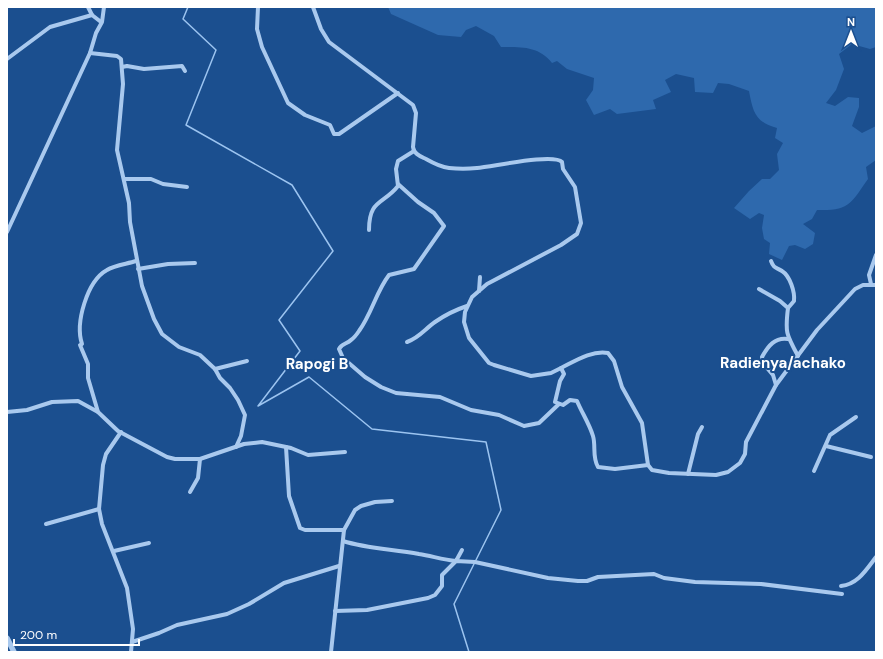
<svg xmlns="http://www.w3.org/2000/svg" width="883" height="659" font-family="'DM Sans',sans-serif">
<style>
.green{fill:#2e69ad}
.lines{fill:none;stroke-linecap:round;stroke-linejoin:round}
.stream{stroke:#9cc4f0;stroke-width:1.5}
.minor{stroke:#a9c9ee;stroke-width:4}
.tertiary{stroke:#a9c9ee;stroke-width:5.5}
.labels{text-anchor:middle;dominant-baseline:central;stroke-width:4;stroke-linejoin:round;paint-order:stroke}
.quarter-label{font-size:15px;font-weight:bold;fill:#fff;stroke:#1b4f8f}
</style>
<rect width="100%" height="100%" fill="#1b4f8f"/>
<!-- green -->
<path class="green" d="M 388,7 L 876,7 L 876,47 L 870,49 L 852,44 L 839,54 L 844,69 L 836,90 L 826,103 L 835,106 L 848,97 L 859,98 L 859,107 L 852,126 L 862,133 L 876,126 L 876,160 L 866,167 L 868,179 C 851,203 850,211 817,210 L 812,219 L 803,224 L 815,233 L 813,244 L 805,249 L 795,245 L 789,246 L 782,260 L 769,254 L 770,243 L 764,239 L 762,228 L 764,215 L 759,213 L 750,219 L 734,208 L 749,191 L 762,179 L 770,179 L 779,170 L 777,154 L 783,143 L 775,138 L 777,128 C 755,122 753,112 749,91 L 729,84 L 718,83 L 713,93 L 695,92 L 694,78 L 676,74 L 665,80 L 671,92 L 653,100 L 656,109 L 617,114 L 610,109 L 594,115 L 586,100 L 593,90 L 594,78 L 567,69 L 557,61 L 552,63 C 539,46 521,47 501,47 L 494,36 L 476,26 L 466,30 L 461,37 L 438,35 L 391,14 Z"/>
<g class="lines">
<!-- stream -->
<g class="stream">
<path d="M 188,7 L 183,19 L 216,50 L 186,125 L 292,185 L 333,251 L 279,320 L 300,351 L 258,406 L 309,377 L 372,429 L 486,442 L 501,510 L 476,560"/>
<path d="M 469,652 L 454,604 L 474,564"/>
</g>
<!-- minor -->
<g class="minor">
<path d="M 88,7 L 92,15 L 101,22"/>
<path d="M 258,7 L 257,29 L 262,47 L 288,103 L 305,115 L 330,125 L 334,134 L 339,134 L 398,93"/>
<path d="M 313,7 L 321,29 L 329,42 L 413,105 L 416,113 L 413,147 C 414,154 420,156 426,159 C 433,163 441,167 449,168 C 458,169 468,169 477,168 C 492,167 553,153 562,162 L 563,169 L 575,187 L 581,223 L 577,234 L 561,245 L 487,284 L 472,297 L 465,312 L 464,322 L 469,338 L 489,363 L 494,365 L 531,376 L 551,373 L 561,368 L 564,374 L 560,381 L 555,402 L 563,405 L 570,400 L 577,401 C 582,413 589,423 593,436 C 596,446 592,457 598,467 L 615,469 L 648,465"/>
<path d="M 90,53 L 117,56 L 121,59 L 123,84 L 117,150 L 129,203 L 130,222 L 142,286 L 154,319 L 162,334 L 179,347 L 200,355 L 215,369 L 220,378 L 230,388 L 238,400 L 245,415 L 241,436 L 236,447"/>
<path d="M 7,59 L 50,27 L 92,15"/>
<path d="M 122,67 L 127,66 L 144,69 L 182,66 L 185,71"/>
<path d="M 124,179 L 151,179 L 163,184 L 187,187"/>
<path d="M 398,184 L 418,202 L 434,213 L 444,226 L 414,269 L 389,275 C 376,292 372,313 359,331 C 357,334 354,338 351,340 C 347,344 341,344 339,349 L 343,358 L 365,377 L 381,387 L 396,393 L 440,397 L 471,410 L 499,415 L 524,426 L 539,423 L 559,404"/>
<path d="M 369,230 C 369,199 383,205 398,186 L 396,169 L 398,161 L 414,151"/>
<path d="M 7,232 L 90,53 L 96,33 L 102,22 L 104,7"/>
<path d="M 771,261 C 774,269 776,267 782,271 C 790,276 795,292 794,301 L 788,308"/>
<path d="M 138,269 L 168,264 L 195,263"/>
<path d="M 871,284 L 869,275 L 876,255"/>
<path d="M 759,289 L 780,301 L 788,308 C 785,332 786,334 798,356"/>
<path d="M 479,291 L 480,277"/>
<path d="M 407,342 C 419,338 425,329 435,322 C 445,315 455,310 467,306"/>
<path d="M 82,344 C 75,323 87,281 107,270 C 115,265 127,264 136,261"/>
<path d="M 80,345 L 88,364 L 88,378 L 98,412"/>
<path d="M 561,368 C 575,361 592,350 608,353 L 614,361 L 622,387 L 642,423 L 648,465 L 652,470 L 669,473 L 716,475 L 728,472 L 740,463 L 745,454 L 746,442 L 776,385 L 817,330 L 855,289 L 863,285 L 876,285"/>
<path d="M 215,369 L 247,361"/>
<path d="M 776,385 L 773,375 L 763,363 L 762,357 C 768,346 775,337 788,339"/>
<path d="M 7,412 L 27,410 L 52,402 L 78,401 L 98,412 L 118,431 L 167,457 L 175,459 L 200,459 L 244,444 L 262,442 L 291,448 L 308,455 L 345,452"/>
<path d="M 121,432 L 106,454 L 103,465 L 99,509 L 102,524 L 127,588 L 133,629 L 131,652"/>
<path d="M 826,446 L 871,457"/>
<path d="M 286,447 L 289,496 L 300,528 L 305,530 L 344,530"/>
<path d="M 814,471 L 830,435 L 856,417"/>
<path d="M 688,474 L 698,434 L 702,427"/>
<path d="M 190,492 L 198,478 L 200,459"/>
<path d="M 46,524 L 99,509"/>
<path d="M 343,541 C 368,549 394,549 419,554 C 432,556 443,560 456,561 L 462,550"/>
<path d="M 114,551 L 149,543"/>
<path d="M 841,586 C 858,584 866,570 876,557"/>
<path d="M 335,611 L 367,610 L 428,598 L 435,595 L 442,586 L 442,575 L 456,561 L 475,562 L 548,578 L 578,581 L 587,581 L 598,577 L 654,574 L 664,578 L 695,582 L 761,584 L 842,594"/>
<path d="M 132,642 L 159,633 L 177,625 L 227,614 L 249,604 L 284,583 L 339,566"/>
<path d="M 331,652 L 344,530 L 355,510 L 361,506 L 375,502 L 392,501"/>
</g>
<!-- tertiary -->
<path class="tertiary" d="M 7,638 L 14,652"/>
</g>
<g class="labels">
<!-- quarter labels -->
<g class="quarter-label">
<text x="783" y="363">Radienya/achako</text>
<text x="317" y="364">Rapogi B</text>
</g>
</g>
<!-- border -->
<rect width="883" height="659" fill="none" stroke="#ffffff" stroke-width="16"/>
<!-- north arrow -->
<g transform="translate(851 32)" stroke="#1b4f8f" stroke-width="3" paint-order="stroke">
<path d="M0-3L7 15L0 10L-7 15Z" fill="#ffffff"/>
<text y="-6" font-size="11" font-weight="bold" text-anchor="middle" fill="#ffffff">N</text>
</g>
<!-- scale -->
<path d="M14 639v6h125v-6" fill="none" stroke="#ffffff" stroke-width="2"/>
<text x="20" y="639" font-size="12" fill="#ffffff" stroke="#1b4f8f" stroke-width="3" paint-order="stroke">200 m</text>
</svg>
